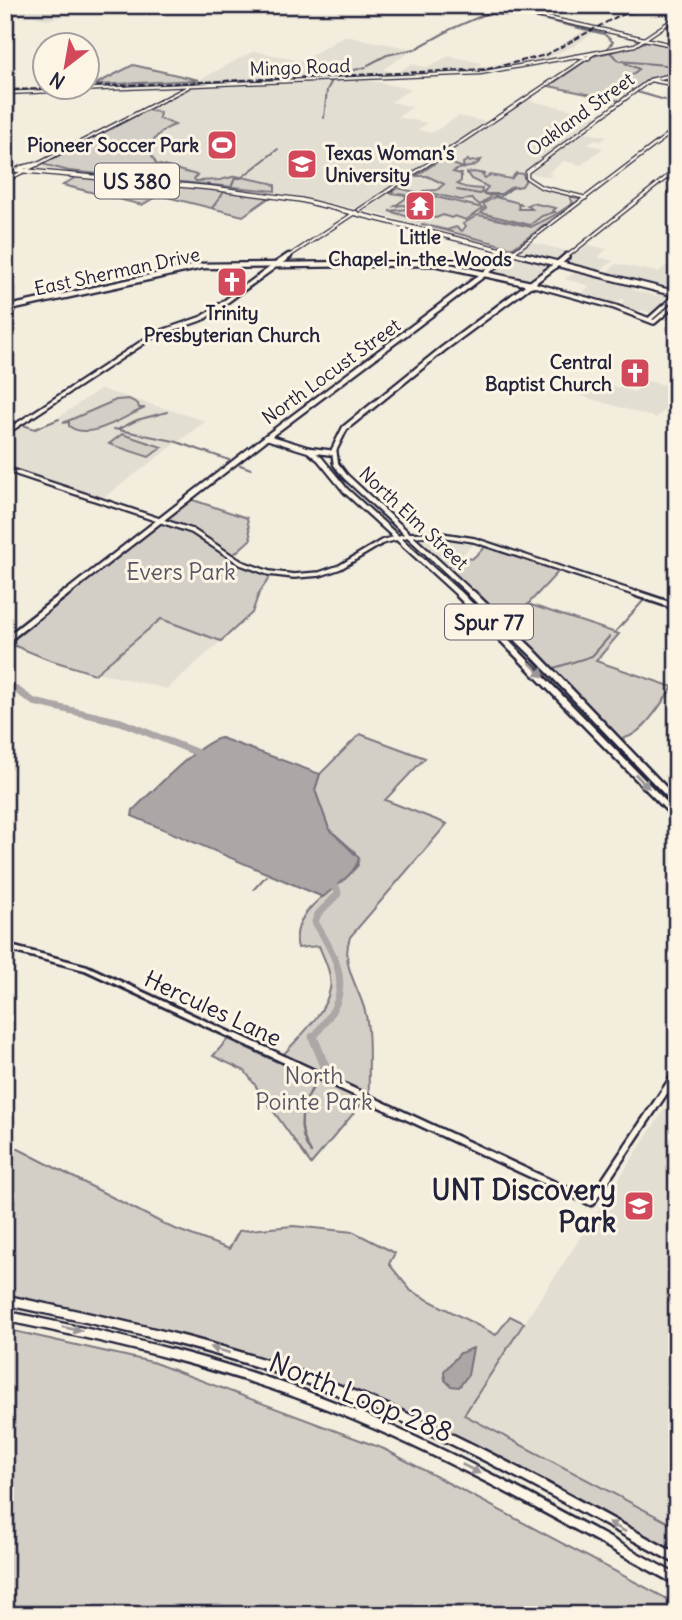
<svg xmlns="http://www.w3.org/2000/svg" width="682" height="1620" font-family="Delius,sans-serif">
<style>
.built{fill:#e3ded2}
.green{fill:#d4cfc6;stroke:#7b7880;stroke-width:2}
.water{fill:#aca7a6;stroke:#75727b;stroke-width:2}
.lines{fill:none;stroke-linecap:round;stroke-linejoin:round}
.stream-far1{stroke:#75727b;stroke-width:2}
.stream{stroke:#75727b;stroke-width:2.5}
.river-far1{stroke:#aca7a6;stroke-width:7}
.river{stroke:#aca7a6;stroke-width:9}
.tertiary-far3-casing{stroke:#22223b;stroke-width:5}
.tertiary-far2-casing{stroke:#22223b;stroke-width:8}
.tertiary-far1-casing{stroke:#22223b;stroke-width:10}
.tertiary-casing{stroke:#22223b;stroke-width:11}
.secondary-far2-casing{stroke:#22223b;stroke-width:5}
.secondary-far1-casing{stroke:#22223b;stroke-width:9}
.secondary-casing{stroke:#22223b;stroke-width:10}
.primary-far2-casing{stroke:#22223b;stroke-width:6}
.primary-far1-casing{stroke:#22223b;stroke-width:9}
.primary-casing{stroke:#22223b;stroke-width:11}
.motorway-casing{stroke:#22223b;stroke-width:14}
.tertiary-far3{stroke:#fcf5e5;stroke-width:2.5}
.tertiary-far2{stroke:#fcf5e5;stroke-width:3.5}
.tertiary-far1{stroke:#fcf5e5;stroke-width:4.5}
.tertiary{stroke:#fcf5e5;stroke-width:6}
.secondary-far2{stroke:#fcf5e5;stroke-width:2.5}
.secondary-far1{stroke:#fcf5e5;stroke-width:4.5}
.secondary{stroke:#fcf5e5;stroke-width:5}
.primary-far2{stroke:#fcf5e5;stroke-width:3.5}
.primary-far1{stroke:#fcf5e5;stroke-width:4.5}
.primary{stroke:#fcf5e5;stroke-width:6}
.motorway{stroke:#fcf5e5;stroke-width:9}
.rail{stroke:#22223b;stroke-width:2;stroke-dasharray:6 2.5;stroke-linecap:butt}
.oneway{fill:#9a9698}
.labels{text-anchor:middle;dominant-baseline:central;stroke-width:6;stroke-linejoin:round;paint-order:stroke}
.far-street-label{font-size:19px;fill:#22223b;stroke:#fcf5e5}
.far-poi-label{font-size:19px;font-weight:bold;fill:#22223b;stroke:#fcf5e5;text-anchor:end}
.shield{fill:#fcf5e5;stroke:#63616e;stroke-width:2}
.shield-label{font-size:21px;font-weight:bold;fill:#22223b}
.park-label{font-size:23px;fill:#575665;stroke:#fcf5e5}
.street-label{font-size:23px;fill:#22223b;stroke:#fcf5e5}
.near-poi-label{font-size:28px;font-weight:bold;fill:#22223b;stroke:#fcf5e5;text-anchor:end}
.near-street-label{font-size:28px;fill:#22223b;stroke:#fcf5e5}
</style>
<rect width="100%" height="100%" fill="#f3edde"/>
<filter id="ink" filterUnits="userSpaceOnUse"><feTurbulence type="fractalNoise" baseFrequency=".0143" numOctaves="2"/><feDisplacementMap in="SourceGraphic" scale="14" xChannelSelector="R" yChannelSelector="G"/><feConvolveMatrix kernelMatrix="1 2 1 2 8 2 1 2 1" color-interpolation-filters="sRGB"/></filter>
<g filter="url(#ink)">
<!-- built -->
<g class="built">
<path d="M 5,5 L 99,5 L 48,20 L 5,8 Z"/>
<path d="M 585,30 L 594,32 L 574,46 L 546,58 L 474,72 L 478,68 L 534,57 L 557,48 Z"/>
<path d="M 344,36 L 415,49 L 383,69 L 392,72 L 399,71 L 411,64 L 427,67 L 449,56 L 482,63 L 468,73 L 93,86 L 197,81 L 254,51 L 302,61 Z"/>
<path d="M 362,79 L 411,89 L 391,102 L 413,107 L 398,117 L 427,123 L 418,130 L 432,133 L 458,116 L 493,123 L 527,100 L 601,116 L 580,131 L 607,137 L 601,141 L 593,140 L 587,144 L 603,148 L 581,165 L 564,161 L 548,173 L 552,175 L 549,177 L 525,172 L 526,179 L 536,186 L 583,198 L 514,250 L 363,210 L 286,194 L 35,168 L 192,86 Z"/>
<path d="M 530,242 L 576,253 L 588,245 L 607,249 L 598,257 L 613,261 L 601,271 L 520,250 Z"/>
<path d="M 516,256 L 551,265 L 531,281 L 492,272 Z"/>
<path d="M 616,264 L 658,272 L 667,265 L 677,267 L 677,289 L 608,272 Z"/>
<path d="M 576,271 L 635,286 L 633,290 L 656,296 L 661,292 L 672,295 L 652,313 L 641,310 L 637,313 L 619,306 L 625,300 L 621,299 L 614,304 L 580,294 L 590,286 L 565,279 Z"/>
<path d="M 591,380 L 634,392 L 648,381 L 677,388 L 677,398 L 656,418 L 575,394 Z"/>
<path d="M 100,389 L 206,421 L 102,499 L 5,466 L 5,436 L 21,426 L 34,430 L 43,428 Z"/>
<path d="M 434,535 L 463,539 L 475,543 L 448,567 L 418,539 Z"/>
<path d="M 161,619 L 221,641 L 167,689 L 96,672 Z"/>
<path d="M 677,1090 L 677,1527 L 464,1415 Z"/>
</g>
<!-- green -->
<g class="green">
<path d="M 647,41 L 677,47 L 677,74 L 649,79 L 620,101 L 549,86 L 593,56 L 629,48 Z"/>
<path d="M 133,65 L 199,80 L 94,85 Z"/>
<path d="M 147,110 L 160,112 L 159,118 L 175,125 C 159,130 149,143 151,153 C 151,156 155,160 156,164 L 197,175 L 194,179 L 196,181 L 220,180 L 236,176 L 271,183 L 275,185 L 275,191 L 69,171 L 42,164 Z"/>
<path d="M 440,160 L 464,168 L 463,163 L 468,160 L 469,162 L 481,160 C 472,171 463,165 453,172 L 461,174 L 461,181 L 457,184 C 466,189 472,188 482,189 L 481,193 L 491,196 L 480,205 L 472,199 L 461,200 L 422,191 L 437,190 L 444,184 L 427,176 L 416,176 Z"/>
<path d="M 473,172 L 485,174 L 482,175 L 485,178 L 490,175 L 511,179 L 516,173 L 523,174 L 525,181 L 522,186 L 512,188 L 500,197 L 483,193 L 488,187 L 471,179 L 467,173 Z"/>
<path d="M 76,177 L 244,192 L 270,197 L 243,216 L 159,195 L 142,205 L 63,185 Z"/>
<path d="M 398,188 L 483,208 L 466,220 L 455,216 L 451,218 L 443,215 L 436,218 L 426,216 L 419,220 L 389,211 L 408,209 L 404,205 L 395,206 L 406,198 L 405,195 L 390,193 Z"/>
<path d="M 572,196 L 581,199 L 513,248 L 421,224 L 447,230 L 456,227 L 462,231 L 466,226 L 463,224 L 478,215 L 531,227 L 555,215 L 573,203 L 570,198 Z"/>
<path d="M 495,197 C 502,199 518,202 523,205 L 518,204 L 519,209 L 532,209 L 527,205 L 532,203 L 556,208 L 553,211 L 555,212 L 542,216 L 530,225 L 481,213 L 486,208 L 483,204 Z"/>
<path d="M 116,400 L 129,399 L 138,404 L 139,408 L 145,408 C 125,416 89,442 69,426 L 69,422 L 63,423 Z"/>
<path d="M 122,434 L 162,447 L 149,457 L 109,444 Z"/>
<path d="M 190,499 L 247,518 L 251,539 L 232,556 L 240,562 L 274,571 L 259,593 L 252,613 L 221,641 L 161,619 L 95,674 L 47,659 L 8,643 Z"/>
<path d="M 485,547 L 559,571 L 528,604 L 619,634 L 596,661 L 673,687 C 660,704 642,739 618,739 L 448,567 L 461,556 L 472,559 Z"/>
<path d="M 360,734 L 425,758 L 385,800 L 447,824 L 350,937 C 340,965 358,985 365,1011 C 371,1034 368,1070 369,1095 L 311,1164 L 245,1071 L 213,1056 L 228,1039 L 277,1062 C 294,1041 325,1016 330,989 C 333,976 324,958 319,946 L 298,948 C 288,910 337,890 358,865 L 355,852 L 329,829 L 315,790 L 320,774 Z"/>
<path d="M 5,1142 L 170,1227 L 229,1249 L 239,1231 L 293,1226 L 354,1232 L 395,1253 L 389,1264 L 411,1291 L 496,1335 L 510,1316 L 524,1323 L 464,1415 L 677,1527 L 677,1553 C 596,1509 516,1462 432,1424 C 295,1362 153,1324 5,1296 Z"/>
<path d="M 5,1329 L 152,1362 L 384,1449 L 677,1604 L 677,1615 L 5,1615 Z"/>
</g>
<!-- water -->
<g class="water">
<path d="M 221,738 L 320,774 L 315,790 L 329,829 L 359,858 C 356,874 335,886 323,897 L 132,816 L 133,810 C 152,792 199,742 221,738 Z"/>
<path d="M 473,1348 L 468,1375 L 459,1387 L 451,1386 L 445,1380 L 444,1371 L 460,1353 Z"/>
</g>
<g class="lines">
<!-- stream-far1 -->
<g class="stream-far1">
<path d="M 491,7 L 488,12 L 493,14 L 533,17 L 604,34 L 613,42 L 606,49 L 620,61 L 677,66"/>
<path d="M 449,30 L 488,13"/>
<path d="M 417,48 L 448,31"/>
<path d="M 625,63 L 639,69 L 626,80 L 632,90"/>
<path d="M 368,65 L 387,55 L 415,49"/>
<path d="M 637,92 L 665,100"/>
<path d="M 668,101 L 677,103"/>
<path d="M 324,118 L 327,90 L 335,75 L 366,67"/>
<path d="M 232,185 L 235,178 L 241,178 L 278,149"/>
<path d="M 457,190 L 480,194"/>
<path d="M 489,194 L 501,194 L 513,186"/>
<path d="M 212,208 L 224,192"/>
<path d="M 5,419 L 35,429 L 59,419"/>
<path d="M 114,429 L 174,441 L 229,460"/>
<path d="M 119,429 L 137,420 L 167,412"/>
<path d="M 240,465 L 251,469"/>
<path d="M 616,631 L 644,600"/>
<path d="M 554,668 L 592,656 L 609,637"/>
<path d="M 254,889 L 266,876"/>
</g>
<!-- stream -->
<path class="stream" d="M 311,1153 C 295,1128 301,1106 316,1082"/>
<!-- river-far1 -->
<g class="river-far1">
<path d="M 5,682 L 34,702 L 121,722 L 203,755"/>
<path d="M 313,1039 C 319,1028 330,1018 335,1006 C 349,976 330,947 315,922 L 318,914 L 338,894 L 337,889 L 327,883"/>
</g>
<!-- river -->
<path class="river" d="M 313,1037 L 325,1066 L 323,1073"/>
<!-- tertiary-far3 casing -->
<g class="tertiary-far3-casing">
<g id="tertiary-far3">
<path d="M 650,80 L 677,85"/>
<path d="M 5,93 L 480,73 L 594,53"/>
<path d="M 5,181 L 188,87"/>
<path d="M 586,198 L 541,187 L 527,178 L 527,172 L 650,80 L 677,74"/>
</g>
</g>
<!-- tertiary-far2 casing -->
<g class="tertiary-far2-casing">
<g id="tertiary-far2">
<path d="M 535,285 L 615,307 L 654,322 L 677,302"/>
<path d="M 650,319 L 677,295"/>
<path d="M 5,433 L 154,335 L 203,318 L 276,265"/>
<path d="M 5,469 L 192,531 L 241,563 L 269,573 L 294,576 L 320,574 L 340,567 L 382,542 L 408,535 L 435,534 L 474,540 L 643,596"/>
</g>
</g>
<!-- tertiary-far1 casing -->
<g class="tertiary-far1-casing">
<g id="tertiary-far1">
<path d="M 638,594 L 677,607"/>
<path d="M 5,947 L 86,968 L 239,1039"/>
</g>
</g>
<!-- tertiary casing -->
<g class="tertiary-casing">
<path id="tertiary" d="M 236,1037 L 591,1202 L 677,1073"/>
</g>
<!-- secondary-far2 casing -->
<g class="secondary-far2-casing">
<g id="secondary-far2">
<path d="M 488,5 L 677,46"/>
<path d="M 575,56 L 589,58"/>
<path d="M 359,210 L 594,53 L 635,45 L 677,17"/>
<path d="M 515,251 L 677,128"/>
<path d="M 286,258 L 356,212"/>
<path d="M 565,258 L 677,169"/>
</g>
</g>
<!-- secondary-far1 casing -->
<g class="secondary-far1-casing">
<g id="secondary-far1">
<path d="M 560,262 L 567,256"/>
<path d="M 277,264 L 289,256"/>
<path d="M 5,309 L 202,266 L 434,263 L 535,285"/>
<path d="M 63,596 L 267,437"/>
</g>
</g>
<!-- secondary casing -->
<g class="secondary-casing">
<path id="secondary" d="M 5,641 L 65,594"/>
</g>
<!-- primary-far2 casing -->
<g class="primary-far2-casing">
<g id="primary-far2">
<path d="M 20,168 L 38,164"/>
<path d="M 5,169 L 212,188 L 301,200 L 534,258"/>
<path d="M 505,258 L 515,251"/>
</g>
</g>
<!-- primary-far1 casing -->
<g class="primary-far1-casing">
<g id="primary-far1">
<path d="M 527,256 L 677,294"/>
<path d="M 267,437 L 508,256"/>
<path d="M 267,437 L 309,450 L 334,453"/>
<path d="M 309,450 L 320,459 L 346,491 L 461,596"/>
<path d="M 474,596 L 345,476 L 336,464 L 334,450 L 345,428 L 443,349 L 560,262"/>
</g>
</g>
<!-- primary casing -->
<g class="primary-casing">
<g id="primary">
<path d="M 459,594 L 677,817"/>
<path d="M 472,594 L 533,653 L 677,803"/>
</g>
</g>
<!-- motorway casing -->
<g class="motorway-casing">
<g id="motorway">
<path d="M 5,1300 C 125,1325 245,1352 359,1398 C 469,1442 573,1503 677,1559"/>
<path d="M 5,1316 C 119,1339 233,1366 342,1410 C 458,1457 567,1520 677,1580"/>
</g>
</g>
<!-- tertiary-far3 -->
<use href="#tertiary-far3" class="tertiary-far3"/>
<!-- tertiary-far2 -->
<use href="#tertiary-far2" class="tertiary-far2"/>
<!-- tertiary-far1 -->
<use href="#tertiary-far1" class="tertiary-far1"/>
<!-- tertiary -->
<use href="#tertiary" class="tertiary"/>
<!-- secondary-far2 -->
<use href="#secondary-far2" class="secondary-far2"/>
<!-- secondary-far1 -->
<use href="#secondary-far1" class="secondary-far1"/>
<!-- secondary -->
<use href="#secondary" class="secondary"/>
<!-- primary-far2 -->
<use href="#primary-far2" class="primary-far2"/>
<!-- primary-far1 -->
<use href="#primary-far1" class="primary-far1"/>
<!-- primary -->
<use href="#primary" class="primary"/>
<!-- motorway -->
<use href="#motorway" class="motorway"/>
<!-- rail -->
<g class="rail">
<path d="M 88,87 L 488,69 L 546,55 L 616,17 L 657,5"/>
<path d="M 5,90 L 82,88"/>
</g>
</g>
<!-- one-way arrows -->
<defs><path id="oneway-solid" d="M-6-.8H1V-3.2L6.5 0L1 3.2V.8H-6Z" transform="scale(1.75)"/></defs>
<g class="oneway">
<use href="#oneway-solid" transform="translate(537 670) rotate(45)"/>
<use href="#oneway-solid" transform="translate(642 781) rotate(46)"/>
<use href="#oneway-solid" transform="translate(72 1329) rotate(11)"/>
<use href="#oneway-solid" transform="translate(220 1350) rotate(-163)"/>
<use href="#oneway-solid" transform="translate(471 1469) rotate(27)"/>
<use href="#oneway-solid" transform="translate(617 1527) rotate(-151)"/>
</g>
</g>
<!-- icons -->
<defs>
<g id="stadium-square" transform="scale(1.575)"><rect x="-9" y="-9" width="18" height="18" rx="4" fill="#d1495b" stroke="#fcf5e5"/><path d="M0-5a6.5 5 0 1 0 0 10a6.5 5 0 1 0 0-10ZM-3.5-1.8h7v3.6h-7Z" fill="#fff"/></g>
<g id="university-square" transform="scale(1.575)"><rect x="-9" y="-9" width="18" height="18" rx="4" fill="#d1495b" stroke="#fcf5e5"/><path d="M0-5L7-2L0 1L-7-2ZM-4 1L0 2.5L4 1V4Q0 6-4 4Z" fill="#fff"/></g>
<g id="temple-square" transform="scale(1.575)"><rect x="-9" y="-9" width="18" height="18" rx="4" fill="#d1495b" stroke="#fcf5e5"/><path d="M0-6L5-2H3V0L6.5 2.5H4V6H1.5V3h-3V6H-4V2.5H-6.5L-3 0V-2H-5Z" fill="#fff"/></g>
<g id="church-square" transform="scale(1.575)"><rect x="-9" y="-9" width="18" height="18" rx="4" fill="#d1495b" stroke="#fcf5e5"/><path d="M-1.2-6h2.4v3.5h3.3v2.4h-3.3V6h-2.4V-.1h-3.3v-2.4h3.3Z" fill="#fff"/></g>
</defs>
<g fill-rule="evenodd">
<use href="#stadium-square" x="222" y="145"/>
<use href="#university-square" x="302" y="164"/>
<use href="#temple-square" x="420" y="206"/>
<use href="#church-square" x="232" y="282"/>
<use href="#church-square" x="635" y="373"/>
<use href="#university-square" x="639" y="1206"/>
</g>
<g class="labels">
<!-- far-street labels -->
<g class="far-street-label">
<text transform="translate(300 67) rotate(-2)">Mingo Road</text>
<text transform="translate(580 114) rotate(-36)">Oakland Street</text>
<text transform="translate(117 271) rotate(-12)">East Sherman Drive</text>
<text transform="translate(331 371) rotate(-36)">North Locust Street</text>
<text transform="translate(414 518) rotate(43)">North Elm Street</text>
</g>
<!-- far-poi labels -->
<g class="far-poi-label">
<text x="199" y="145">Pioneer Soccer Park</text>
<text x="325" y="153" text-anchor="start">Texas Woman's<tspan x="325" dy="22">University</tspan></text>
<text x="420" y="237" text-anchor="middle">Little<tspan x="420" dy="22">Chapel-in-the-Woods</tspan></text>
<text x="232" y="313" text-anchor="middle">Trinity<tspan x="232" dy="22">Presbyterian Church</tspan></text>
<text x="612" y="362">Central<tspan x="612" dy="22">Baptist Church</tspan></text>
</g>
<!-- shield labels -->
<g class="shield">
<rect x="95" y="163.5" width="84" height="35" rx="5"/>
<rect x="445" y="604.5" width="88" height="35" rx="5"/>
</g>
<g class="shield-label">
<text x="137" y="181">US 380</text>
<text x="489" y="622">Spur 77</text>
</g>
<!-- park labels -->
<g class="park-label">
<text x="181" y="571">Evers Park</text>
<text x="314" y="1075">North<tspan x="314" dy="26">Pointe Park</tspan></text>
</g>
<!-- street labels -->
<g class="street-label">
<text transform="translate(213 1008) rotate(25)">Hercules Lane</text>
</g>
<!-- near-poi labels -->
<g class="near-poi-label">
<text x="616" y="1190">UNT Discovery<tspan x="616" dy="32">Park</tspan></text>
</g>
<!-- near-street labels -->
<g class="near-street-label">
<text transform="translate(361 1397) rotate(22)">North Loop 288</text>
</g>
</g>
<!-- margin -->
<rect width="682" height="1620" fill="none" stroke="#fcf5e5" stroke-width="28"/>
<rect x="14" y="14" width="654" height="1592" fill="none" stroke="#22223b" stroke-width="2.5" filter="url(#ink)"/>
<!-- north arrow -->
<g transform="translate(66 66) rotate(211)"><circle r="33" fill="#fcf5e5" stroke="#a5a1a1" stroke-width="2"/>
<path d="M0-5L12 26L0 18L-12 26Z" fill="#d1495b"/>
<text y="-10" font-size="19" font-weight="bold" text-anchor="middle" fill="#22223b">N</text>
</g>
</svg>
